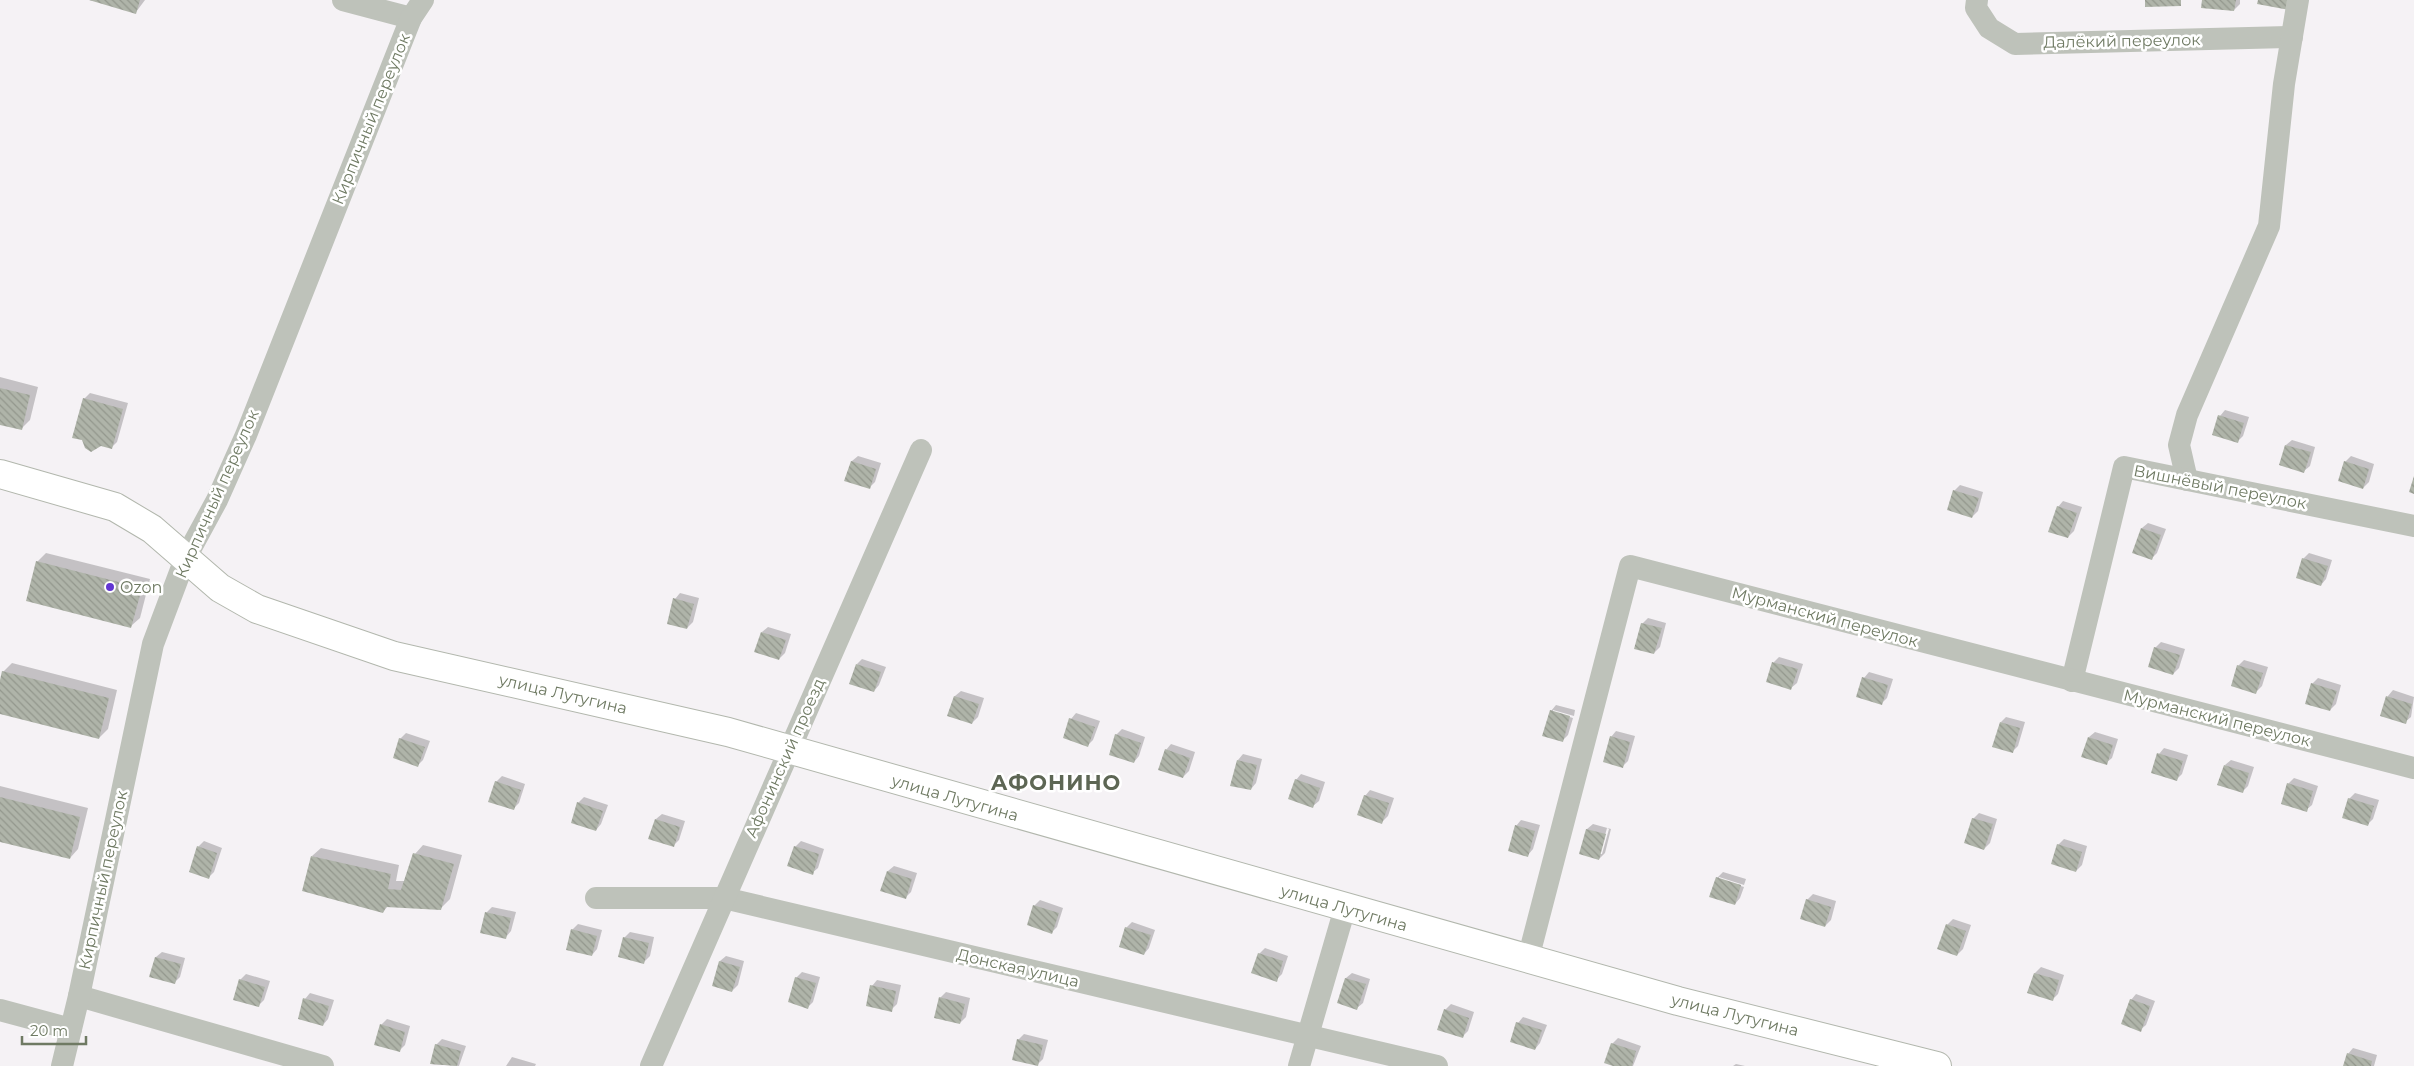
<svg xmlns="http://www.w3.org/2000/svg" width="2414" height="1066" font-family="Montserrat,sans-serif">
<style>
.shadow{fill:#0003;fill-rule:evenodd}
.building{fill:url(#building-back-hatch)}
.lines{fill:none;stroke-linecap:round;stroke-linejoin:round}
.secondary-casing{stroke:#b2b7ad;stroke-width:30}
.minor{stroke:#bec2ba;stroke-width:22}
.secondary{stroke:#fff;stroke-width:28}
.poi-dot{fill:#6236d2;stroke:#fff;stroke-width:2}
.labels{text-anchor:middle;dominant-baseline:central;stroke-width:5;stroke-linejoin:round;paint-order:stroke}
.street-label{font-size:16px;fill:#6f7a63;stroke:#fff}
.poi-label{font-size:16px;fill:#6f7a63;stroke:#fff;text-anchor:start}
.district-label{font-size:21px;font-weight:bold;letter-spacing:1px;fill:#5d6654;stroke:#fff}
</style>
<defs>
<pattern id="building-back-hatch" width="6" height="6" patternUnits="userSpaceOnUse" patternTransform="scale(1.25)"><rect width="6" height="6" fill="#afb4a9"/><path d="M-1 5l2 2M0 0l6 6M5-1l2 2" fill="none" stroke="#93978d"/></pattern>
</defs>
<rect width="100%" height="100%" fill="#f5f2f5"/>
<!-- shadow -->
<g class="shadow">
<path d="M 91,0 L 145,0 L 136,12 Z"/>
<path d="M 2204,0 L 2240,0 L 2240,4 L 2234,10 Z"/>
<path d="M 0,377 L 38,387 L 30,420 L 21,429 L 0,423 Z"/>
<path d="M 90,393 L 128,403 L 117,442 L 112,447 L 84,399 Z"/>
<path d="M 2225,410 L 2249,417 L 2243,436 L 2237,442 L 2220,416 Z"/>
<path d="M 2292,440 L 2315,447 L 2310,466 L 2304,471 L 2286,445 Z"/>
<path d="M 858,456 L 881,463 L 875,482 L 869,488 L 846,480 L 852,461 Z"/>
<path d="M 2351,456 L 2374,464 L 2369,482 L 2363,488 L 2345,462 Z"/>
<path d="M 1960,485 L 1983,492 L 1978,511 L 1972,517 L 1954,491 Z"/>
<path d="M 2063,501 L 2082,507 L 2074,531 L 2068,537 L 2058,507 Z"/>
<path d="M 2148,523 L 2166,529 L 2157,553 L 2152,558 L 2142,528 Z"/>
<path d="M 46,553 L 150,579 L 140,618 L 131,626 L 37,562 Z"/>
<path d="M 2309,553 L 2332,560 L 2326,579 L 2321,585 L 2303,559 Z"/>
<path d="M 680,593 L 699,598 L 693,622 L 687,628 L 675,599 Z"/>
<path d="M 1648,618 L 1666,623 L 1660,647 L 1654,653 L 1642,624 Z"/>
<path d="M 768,627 L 791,634 L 785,653 L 779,659 L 762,632 Z"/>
<path d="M 2161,642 L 2185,649 L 2179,668 L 2173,674 L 2155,648 Z"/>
<path d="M 1779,657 L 1803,664 L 1797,683 L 1791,688 L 1767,681 L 1774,662 Z"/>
<path d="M 862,659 L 886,667 L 879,685 L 874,691 L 857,664 Z"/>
<path d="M 2244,660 L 2268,667 L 2262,686 L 2256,692 L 2238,666 Z"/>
<path d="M 12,663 L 117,690 L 108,729 L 99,738 L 0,712 L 0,685 L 3,672 Z"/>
<path d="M 1869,672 L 1893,679 L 1887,698 L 1881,704 L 1864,678 Z"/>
<path d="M 2318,678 L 2341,685 L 2336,704 L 2330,710 L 2312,684 Z"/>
<path d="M 2393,690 L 2414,697 L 2411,717 L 2405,722 L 2382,715 L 2388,696 Z"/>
<path d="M 961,691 L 984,698 L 978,717 L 972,723 L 949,715 L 955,696 Z"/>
<path d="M 1556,705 L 1575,710 L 1574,716 L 1553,710 L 1553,712 L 1573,718 L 1568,735 L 1563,740 L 1551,711 Z"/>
<path d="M 1076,713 L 1100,721 L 1093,740 L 1088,745 L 1071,719 Z"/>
<path d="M 2006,717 L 2025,722 L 2018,746 L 2012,752 L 2001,722 Z"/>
<path d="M 1122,729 L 1145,737 L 1139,756 L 1134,762 L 1116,735 Z"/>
<path d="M 1616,731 L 1635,736 L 1628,761 L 1623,766 L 1611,737 Z"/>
<path d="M 2095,732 L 2118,739 L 2112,758 L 2106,763 L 2089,737 Z"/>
<path d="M 406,733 L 430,741 L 423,760 L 418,765 L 400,739 Z"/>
<path d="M 1171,744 L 1195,752 L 1189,771 L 1183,777 L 1166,750 Z"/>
<path d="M 2164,748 L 2188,755 L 2182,774 L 2176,780 L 2159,754 Z"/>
<path d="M 1243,754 L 1262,759 L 1256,783 L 1251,789 L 1238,760 Z"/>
<path d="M 2231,760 L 2254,767 L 2248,786 L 2243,791 L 2225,765 Z"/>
<path d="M 1301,774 L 1325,782 L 1319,801 L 1313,806 L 1296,780 Z"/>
<path d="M 502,776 L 525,784 L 519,803 L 513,809 L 496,782 Z"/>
<path d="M 2294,778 L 2318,786 L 2312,805 L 2306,810 L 2288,784 Z"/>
<path d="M 0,786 L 88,808 L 78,849 L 70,858 L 0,840 Z"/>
<path d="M 1370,790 L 1394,798 L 1388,816 L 1382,822 L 1365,796 Z"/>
<path d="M 2355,793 L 2379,800 L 2373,819 L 2367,825 L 2349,799 Z"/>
<path d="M 584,797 L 608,805 L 601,824 L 596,830 L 578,803 Z"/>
<path d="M 1979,813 L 1997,819 L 1990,843 L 1984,849 L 1973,819 Z"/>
<path d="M 662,814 L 685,821 L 679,840 L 673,846 L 656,819 Z"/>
<path d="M 1521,820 L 1540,825 L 1533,849 L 1528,855 L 1516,826 Z"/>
<path d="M 1593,824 L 1611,829 L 1605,853 L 1599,859 L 1587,829 ZM 1607,828 L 1609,829 L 1602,854 L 1600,854 Z"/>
<path d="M 2064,839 L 2087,846 L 2082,865 L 2076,871 L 2058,845 Z"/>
<path d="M 204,841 L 222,848 L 214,872 L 209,877 L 198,847 Z"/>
<path d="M 801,841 L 824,849 L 818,868 L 812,873 L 795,847 Z"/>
<path d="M 423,845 L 462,855 L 450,899 L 441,908 L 388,906 L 383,912 L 312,856 L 321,848 L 399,865 L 396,881 L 405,881 L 415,854 Z"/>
<path d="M 894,866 L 917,873 L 911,892 L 905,898 L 882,890 L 888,871 Z"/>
<path d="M 1723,872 L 1746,879 L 1744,885 L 1719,877 L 1719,879 L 1744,887 L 1740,898 L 1735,904 L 1717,878 Z"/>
<path d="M 1813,894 L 1836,901 L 1831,920 L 1825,926 L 1807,900 Z"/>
<path d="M 1040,900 L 1063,908 L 1057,927 L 1052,932 L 1034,906 Z"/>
<path d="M 492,907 L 516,912 L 511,931 L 506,937 L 486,913 Z"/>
<path d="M 1953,919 L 1971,925 L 1963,949 L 1957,955 L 1947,925 Z"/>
<path d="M 1132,922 L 1155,930 L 1149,948 L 1144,954 L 1126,928 Z"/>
<path d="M 578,924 L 602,930 L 597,949 L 592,955 L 572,930 Z"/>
<path d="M 630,932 L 654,937 L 650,956 L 644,962 L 624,938 Z"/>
<path d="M 1265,948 L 1288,956 L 1282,974 L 1276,980 L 1259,954 Z"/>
<path d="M 162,952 L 185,958 L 180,977 L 174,983 L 151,976 L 156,957 Z"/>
<path d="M 726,956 L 744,961 L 738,985 L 732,991 L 720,961 Z"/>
<path d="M 2041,967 L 2064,975 L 2058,994 L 2053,999 L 2029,992 L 2035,973 Z"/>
<path d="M 802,972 L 820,977 L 813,1002 L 808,1007 L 796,978 Z"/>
<path d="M 1352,973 L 1370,979 L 1363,1003 L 1357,1008 L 1346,978 Z"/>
<path d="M 246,974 L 270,981 L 264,1000 L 258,1006 L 240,980 Z"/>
<path d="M 877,980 L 901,985 L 897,1004 L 891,1010 L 872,986 Z"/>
<path d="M 946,992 L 970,998 L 966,1017 L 960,1023 L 940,998 Z"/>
<path d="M 310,993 L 334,1000 L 328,1019 L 323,1025 L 305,999 Z"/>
<path d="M 2136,994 L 2155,1001 L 2146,1025 L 2140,1030 L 2131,1000 Z"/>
<path d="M 1451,1004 L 1474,1012 L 1468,1031 L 1462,1037 L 1445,1010 Z"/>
<path d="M 1523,1017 L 1547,1025 L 1540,1043 L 1535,1049 L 1518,1023 Z"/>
<path d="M 387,1019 L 410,1026 L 405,1045 L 399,1051 L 381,1025 Z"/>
<path d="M 1024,1034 L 1048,1040 L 1043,1059 L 1037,1065 L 1018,1040 Z"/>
<path d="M 1618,1038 L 1641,1046 L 1633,1066 L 1617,1066 L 1612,1044 Z"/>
<path d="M 442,1039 L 466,1046 L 459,1066 L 431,1064 L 436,1045 Z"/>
<path d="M 2353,1048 L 2377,1055 L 2374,1066 L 2344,1066 L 2348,1054 Z"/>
<path d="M 512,1057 L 536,1064 L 535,1066 L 506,1066 Z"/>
<path d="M 1736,1064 L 1745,1066 L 1733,1066 Z"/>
</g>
<!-- building -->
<g class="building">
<path d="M 89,0 L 140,0 L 136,14 Z"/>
<path d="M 2145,0 L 2181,0 L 2181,6 L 2145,7 Z"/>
<path d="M 2202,0 L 2236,0 L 2234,11 L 2201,8 Z"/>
<path d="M 2258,0 L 2291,0 L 2289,10 L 2257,4 Z"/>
<path d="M 0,388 L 30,395 L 22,430 L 0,425 Z"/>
<path d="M 83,398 L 123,409 L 112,449 L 101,446 L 91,452 L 85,448 L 82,440 L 72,438 Z"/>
<path d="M 2218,415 L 2244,423 L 2238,443 L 2212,435 Z"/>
<path d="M 2285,445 L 2311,452 L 2304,473 L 2279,465 Z"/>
<path d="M 851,461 L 876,469 L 870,489 L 844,481 Z"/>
<path d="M 2344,461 L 2369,469 L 2363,489 L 2338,481 Z"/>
<path d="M 2414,476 L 2414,494 L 2409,492 Z"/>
<path d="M 1953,490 L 1979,498 L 1972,518 L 1947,510 Z"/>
<path d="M 2057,506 L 2077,513 L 2068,538 L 2048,532 Z"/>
<path d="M 2141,528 L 2161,535 L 2152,560 L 2132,553 Z"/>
<path d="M 2302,558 L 2328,566 L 2321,586 L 2296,578 Z"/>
<path d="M 36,561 L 142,588 L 131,628 L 26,601 Z"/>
<path d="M 673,598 L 694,604 L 687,629 L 667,624 Z"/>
<path d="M 1641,623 L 1662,628 L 1654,654 L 1634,649 Z"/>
<path d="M 761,632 L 786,640 L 779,660 L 754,652 Z"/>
<path d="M 2154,647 L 2180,655 L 2173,675 L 2148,667 Z"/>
<path d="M 1772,662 L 1798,669 L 1791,690 L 1766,682 Z"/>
<path d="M 856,664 L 881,672 L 874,692 L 849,684 Z"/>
<path d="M 2237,665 L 2263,673 L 2256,694 L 2231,686 Z"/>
<path d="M 2,671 L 109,698 L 99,739 L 0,714 L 0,680 Z"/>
<path d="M 1862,677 L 1888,685 L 1882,705 L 1856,697 Z"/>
<path d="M 2311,683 L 2337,691 L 2330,711 L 2305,704 Z"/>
<path d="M 954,696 L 979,704 L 972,724 L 947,716 Z"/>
<path d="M 2386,696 L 2412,704 L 2406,724 L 2380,716 Z"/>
<path d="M 1550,710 L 1570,716 L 1563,742 L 1542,736 Z"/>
<path d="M 1069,718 L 1095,727 L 1088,747 L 1063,738 Z"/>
<path d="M 2000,722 L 2020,728 L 2013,753 L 1992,747 Z"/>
<path d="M 1115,734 L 1141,743 L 1134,763 L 1109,755 Z"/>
<path d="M 1610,736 L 1630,742 L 1623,768 L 1603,762 Z"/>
<path d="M 2088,737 L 2113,745 L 2107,765 L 2081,757 Z"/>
<path d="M 399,738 L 425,747 L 418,767 L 393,758 Z"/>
<path d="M 1165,749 L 1190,758 L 1183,778 L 1158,770 Z"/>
<path d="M 2157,753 L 2183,761 L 2177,781 L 2151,773 Z"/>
<path d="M 1237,760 L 1257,765 L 1251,790 L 1230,786 Z"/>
<path d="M 2224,765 L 2249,773 L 2243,793 L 2217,785 Z"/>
<path d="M 1295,779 L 1320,788 L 1313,808 L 1288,799 Z"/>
<path d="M 495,781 L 521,790 L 514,810 L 488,802 Z"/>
<path d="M 2287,783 L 2313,791 L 2307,812 L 2281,804 Z"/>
<path d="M 1364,795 L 1389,803 L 1382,824 L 1357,815 Z"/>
<path d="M 0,797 L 80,817 L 70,859 L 0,842 Z"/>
<path d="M 2348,798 L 2374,806 L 2368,826 L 2342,818 Z"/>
<path d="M 577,802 L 603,811 L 596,831 L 571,823 Z"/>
<path d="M 1972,818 L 1993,824 L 1984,850 L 1964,843 Z"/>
<path d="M 655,819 L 680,827 L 674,847 L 648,839 Z"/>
<path d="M 1515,825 L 1535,831 L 1528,857 L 1508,851 Z"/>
<path d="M 1586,829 L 1606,834 L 1599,860 L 1579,854 Z"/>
<path d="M 2057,844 L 2082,852 L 2076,872 L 2051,864 Z"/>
<path d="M 197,846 L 217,853 L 209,879 L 189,872 Z"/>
<path d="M 794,846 L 819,854 L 813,875 L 787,866 Z"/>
<path d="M 413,853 L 454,864 L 441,910 L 386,907 L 383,913 L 302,891 L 311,856 L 391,874 L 388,889 L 401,890 Z"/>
<path d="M 887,871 L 912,879 L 906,899 L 880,891 Z"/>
<path d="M 1716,877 L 1741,885 L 1735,905 L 1709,897 Z"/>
<path d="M 1806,899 L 1831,907 L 1825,927 L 1800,919 Z"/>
<path d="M 1033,905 L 1059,913 L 1052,934 L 1027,925 Z"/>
<path d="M 485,912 L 511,918 L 506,939 L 480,933 Z"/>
<path d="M 1946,924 L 1966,931 L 1957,956 L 1937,949 Z"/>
<path d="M 1125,927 L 1151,935 L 1144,955 L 1119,947 Z"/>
<path d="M 571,929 L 597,936 L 592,956 L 566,950 Z"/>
<path d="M 623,937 L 649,943 L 644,964 L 618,957 Z"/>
<path d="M 1258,953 L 1283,961 L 1277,982 L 1251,973 Z"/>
<path d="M 155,957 L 181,964 L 175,984 L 149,977 Z"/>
<path d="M 719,961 L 740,967 L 732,992 L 712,986 Z"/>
<path d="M 2034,973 L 2059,980 L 2053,1001 L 2027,993 Z"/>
<path d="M 795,977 L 816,983 L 808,1009 L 788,1002 Z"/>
<path d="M 1345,978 L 1366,984 L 1357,1010 L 1337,1003 Z"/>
<path d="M 239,979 L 265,987 L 259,1007 L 233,1000 Z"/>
<path d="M 870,985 L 896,991 L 892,1012 L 866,1006 Z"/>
<path d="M 939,997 L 965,1004 L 960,1024 L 934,1018 Z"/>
<path d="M 303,998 L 329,1006 L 323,1026 L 298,1019 Z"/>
<path d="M 2130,999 L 2150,1006 L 2141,1032 L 2121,1024 Z"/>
<path d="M 1444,1009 L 1469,1018 L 1463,1038 L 1437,1030 Z"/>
<path d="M 1516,1022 L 1542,1030 L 1535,1050 L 1510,1042 Z"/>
<path d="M 380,1024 L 405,1032 L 400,1052 L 374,1045 Z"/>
<path d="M 1017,1039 L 1043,1045 L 1038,1066 L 1012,1060 Z"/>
<path d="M 1611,1043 L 1636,1051 L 1632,1066 L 1613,1066 L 1604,1063 Z"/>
<path d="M 435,1044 L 461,1051 L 457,1066 L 430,1064 Z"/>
<path d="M 2347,1053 L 2372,1061 L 2371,1066 L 2343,1066 Z"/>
</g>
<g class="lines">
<!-- secondary casing -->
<g class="secondary-casing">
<path id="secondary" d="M 0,474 L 115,507 L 152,529 L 220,588 L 257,609 L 394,656 L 728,732 L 1678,1001 L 1937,1066"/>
</g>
<!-- minor -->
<g class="minor">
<path d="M 343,0 L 411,18"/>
<path d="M 1977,0 L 1976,8 L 1989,28 L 2015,44 L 2292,37"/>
<path d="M 2187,480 L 2179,445 L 2187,415 L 2269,226 L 2284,84 L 2298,0"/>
<path d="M 2072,681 L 2124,467 L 2414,526"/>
<path d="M 596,898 L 724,898 L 1437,1066"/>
<path d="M 1528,959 L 1630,566 L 2414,768"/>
<path d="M 79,996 L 323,1066"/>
<path d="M 0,1010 L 71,1029"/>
<path d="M 62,1066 L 79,996 L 153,644 L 185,559 L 217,500 L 246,435 L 411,18 L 423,0"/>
<path d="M 651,1066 L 921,450"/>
<path d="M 1299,1066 L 1345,908"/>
</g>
<!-- secondary -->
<use href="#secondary" class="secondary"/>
</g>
<!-- markers -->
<circle class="poi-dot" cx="110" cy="587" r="5"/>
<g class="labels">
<!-- street labels -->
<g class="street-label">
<text transform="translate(2122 41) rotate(-1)">Далёкий переулок</text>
<text transform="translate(371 119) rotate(-68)">Кирпичный переулок</text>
<text transform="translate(2220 487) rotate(11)">Вишнёвый переулок</text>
<text transform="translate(217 494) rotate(-66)">Кирпичный переулок</text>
<text transform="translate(1825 617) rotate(15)">Мурманский переулок</text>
<text transform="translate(563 694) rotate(13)">улица Лутугина</text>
<text transform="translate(2217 718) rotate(14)">Мурманский переулок</text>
<text transform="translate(785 758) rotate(-66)">Афонинский проезд</text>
<text transform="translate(955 798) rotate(16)">улица Лутугина</text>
<text transform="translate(103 880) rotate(-78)">Кирпичный переулок</text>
<text transform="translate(1344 908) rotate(16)">улица Лутугина</text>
<text transform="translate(1018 968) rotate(13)">Донская улица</text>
<text transform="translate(1735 1015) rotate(14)">улица Лутугина</text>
</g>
<!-- poi labels -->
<g class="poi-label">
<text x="120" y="587">Ozon</text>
</g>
<!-- district labels -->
<g class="district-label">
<text x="1056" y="782">АФОНИНО</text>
</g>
</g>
<!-- scale -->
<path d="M22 1036v8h64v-8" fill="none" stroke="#6f7a63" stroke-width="2.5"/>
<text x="30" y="1036" font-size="15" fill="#6f7a63" stroke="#ffffff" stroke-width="4" paint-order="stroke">20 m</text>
</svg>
